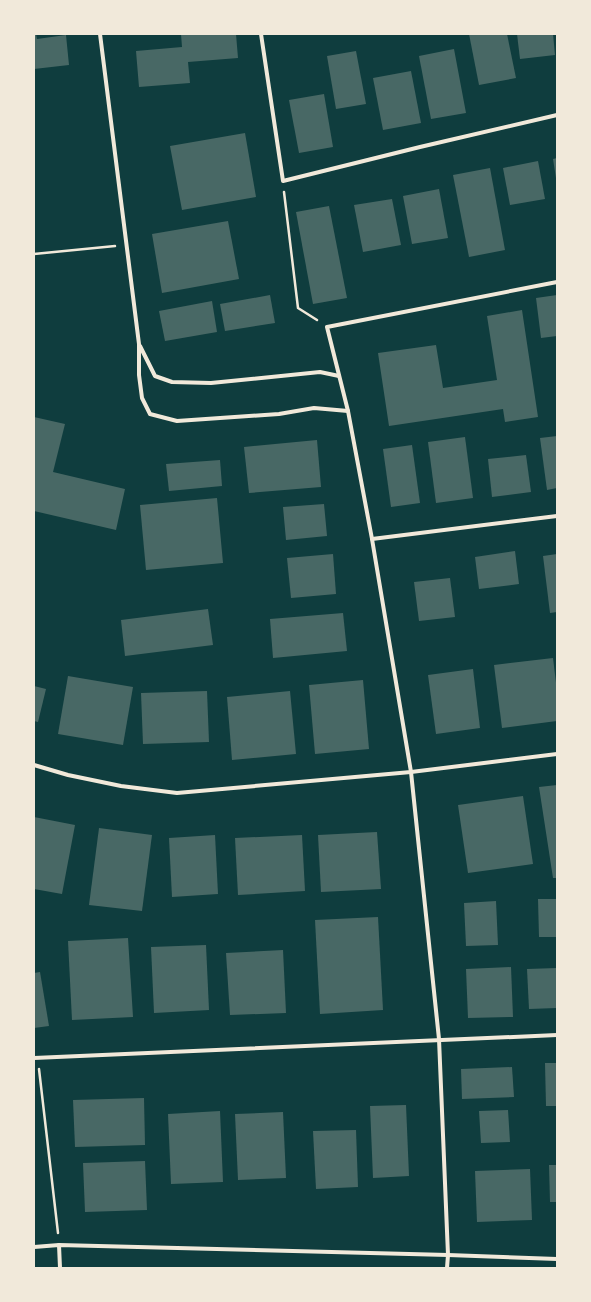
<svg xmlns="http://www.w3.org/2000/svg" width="591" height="1302" font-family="'Public Sans',sans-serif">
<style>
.building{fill:#486865}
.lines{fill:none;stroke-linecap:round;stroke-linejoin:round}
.path{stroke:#f1e9da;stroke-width:2.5}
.minor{stroke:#f1e9da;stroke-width:4}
</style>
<rect width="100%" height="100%" fill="#0f3d3e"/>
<!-- building -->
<g class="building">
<path d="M 34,34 L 36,34 L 37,39 L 66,35 L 69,65 L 34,69 Z"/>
<path d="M 181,34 L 236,34 L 238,58 L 188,62 L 190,83 L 139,87 L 136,51 L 182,47 Z"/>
<path d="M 469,34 L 507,34 L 516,78 L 479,85 Z"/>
<path d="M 517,34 L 553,34 L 555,55 L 520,59 Z"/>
<path d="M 454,49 L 466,113 L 431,119 L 419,56 Z"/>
<path d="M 356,51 L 366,104 L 336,109 L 327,56 Z"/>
<path d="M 411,71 L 421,123 L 383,130 L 373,78 Z"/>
<path d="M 324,94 L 333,147 L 299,153 L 289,100 Z"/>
<path d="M 245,133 L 256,197 L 182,210 L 170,146 Z"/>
<path d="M 557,158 L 557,178 L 556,178 L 553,159 Z"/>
<path d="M 538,161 L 545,199 L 510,205 L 503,168 Z"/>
<path d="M 490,168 L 505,250 L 469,257 L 453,175 Z"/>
<path d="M 439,189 L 448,238 L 412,244 L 403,196 Z"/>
<path d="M 392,199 L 401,245 L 363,252 L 354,205 Z"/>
<path d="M 329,206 L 347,298 L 313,304 L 296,212 Z"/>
<path d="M 228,221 L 239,279 L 162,293 L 152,234 Z"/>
<path d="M 270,295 L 275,323 L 225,331 L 220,304 Z"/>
<path d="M 557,295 L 557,336 L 541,338 L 536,298 Z"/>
<path d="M 212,301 L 217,332 L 165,341 L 159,311 Z"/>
<path d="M 522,310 L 538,417 L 505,422 L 503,409 L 389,426 L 378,353 L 436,345 L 443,388 L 497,380 L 487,316 Z"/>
<path d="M 34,417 L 65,424 L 53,472 L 125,489 L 116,530 L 34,511 Z"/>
<path d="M 557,436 L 557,488 L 547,490 L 540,438 Z"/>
<path d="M 465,437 L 473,498 L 436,503 L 428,442 Z"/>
<path d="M 317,440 L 321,487 L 249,493 L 244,447 Z"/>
<path d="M 412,445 L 420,503 L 391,507 L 383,449 Z"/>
<path d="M 526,455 L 531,492 L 492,497 L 488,459 Z"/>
<path d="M 220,460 L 222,486 L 169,491 L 166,464 Z"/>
<path d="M 217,498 L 223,563 L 146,570 L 140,505 Z"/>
<path d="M 324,504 L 327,536 L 286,540 L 283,507 Z"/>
<path d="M 515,551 L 519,584 L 479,589 L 475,557 Z"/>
<path d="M 333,554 L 336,594 L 291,598 L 287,558 Z"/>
<path d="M 557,554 L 557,612 L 550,613 L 543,556 Z"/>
<path d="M 450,578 L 455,617 L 419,621 L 414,582 Z"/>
<path d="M 208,609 L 213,645 L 125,656 L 121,620 Z"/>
<path d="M 343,613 L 347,651 L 273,658 L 270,619 Z"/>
<path d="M 553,658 L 557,691 L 557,721 L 502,728 L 494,665 Z"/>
<path d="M 473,669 L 480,728 L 436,734 L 428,675 Z"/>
<path d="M 68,676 L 133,687 L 123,745 L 58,734 Z"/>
<path d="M 363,680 L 369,749 L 315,754 L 309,685 Z"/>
<path d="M 34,686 L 46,689 L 38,722 L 34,721 Z"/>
<path d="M 207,691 L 209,742 L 143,744 L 141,693 Z"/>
<path d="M 290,691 L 296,754 L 232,760 L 227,697 Z"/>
<path d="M 557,785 L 557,878 L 553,878 L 539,787 Z"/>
<path d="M 523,796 L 533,864 L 468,873 L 458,805 Z"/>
<path d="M 34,817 L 75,825 L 62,894 L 34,889 Z"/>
<path d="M 99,828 L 152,835 L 142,911 L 89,905 Z"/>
<path d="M 377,832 L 381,889 L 321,892 L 318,835 Z"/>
<path d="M 215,835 L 218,894 L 172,897 L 169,838 Z"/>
<path d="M 302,835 L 305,891 L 238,895 L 235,838 Z"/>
<path d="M 538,899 L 557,899 L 557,937 L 539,937 Z"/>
<path d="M 496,901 L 498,945 L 466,946 L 464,903 Z"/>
<path d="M 378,917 L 383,1010 L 320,1014 L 315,920 Z"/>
<path d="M 128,938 L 133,1017 L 72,1020 L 68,941 Z"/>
<path d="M 206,945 L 209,1010 L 154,1013 L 151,947 Z"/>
<path d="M 283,950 L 286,1013 L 230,1015 L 226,953 Z"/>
<path d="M 511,967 L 513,1017 L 468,1018 L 466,969 Z"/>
<path d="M 557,968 L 557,1008 L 529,1009 L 527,969 Z"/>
<path d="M 40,972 L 49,1026 L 34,1028 L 34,973 Z"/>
<path d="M 545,1063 L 557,1063 L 557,1106 L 546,1106 Z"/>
<path d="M 512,1067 L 514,1097 L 462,1099 L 461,1069 Z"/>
<path d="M 144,1098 L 145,1145 L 75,1147 L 73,1100 Z"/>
<path d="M 406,1105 L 409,1176 L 373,1178 L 370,1106 Z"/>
<path d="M 508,1110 L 510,1142 L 481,1143 L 479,1111 Z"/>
<path d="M 220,1111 L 223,1182 L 171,1184 L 168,1114 Z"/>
<path d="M 283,1112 L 286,1178 L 238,1180 L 235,1114 Z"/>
<path d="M 356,1130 L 358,1187 L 316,1189 L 313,1131 Z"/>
<path d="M 145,1161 L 147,1210 L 85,1212 L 83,1163 Z"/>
<path d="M 549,1165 L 557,1165 L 557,1202 L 550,1202 Z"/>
<path d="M 530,1169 L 532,1220 L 477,1222 L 475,1171 Z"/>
</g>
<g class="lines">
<!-- path -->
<g class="path">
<path d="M 284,192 L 298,308 L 317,320"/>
<path d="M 34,254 L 115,246"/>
<path d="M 39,1069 L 58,1233"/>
</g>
<!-- minor -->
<g class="minor">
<path d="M 100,34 L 139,344 L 139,375 L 142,398 L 150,414 L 177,421 L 279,414 L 314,408 L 348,411"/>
<path d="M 261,34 L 283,181 L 420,147 L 557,115"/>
<path d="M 140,346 L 155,376 L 172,382 L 211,383 L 320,372 L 339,376"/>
<path d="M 372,539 L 557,516"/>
<path d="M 34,765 L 68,775 L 121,786 L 177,793 L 411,772 L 557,754"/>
<path d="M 34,1058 L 557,1035"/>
<path d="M 59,1245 L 60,1268"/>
<path d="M 34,1247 L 59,1245 L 448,1255 L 557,1259"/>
<path d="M 447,1268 L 448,1255 L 439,1039 L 411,772 L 372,539 L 348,411 L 327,327 L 557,282"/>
</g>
</g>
<!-- border -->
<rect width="591" height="1302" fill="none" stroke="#f1e9da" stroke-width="70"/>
</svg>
